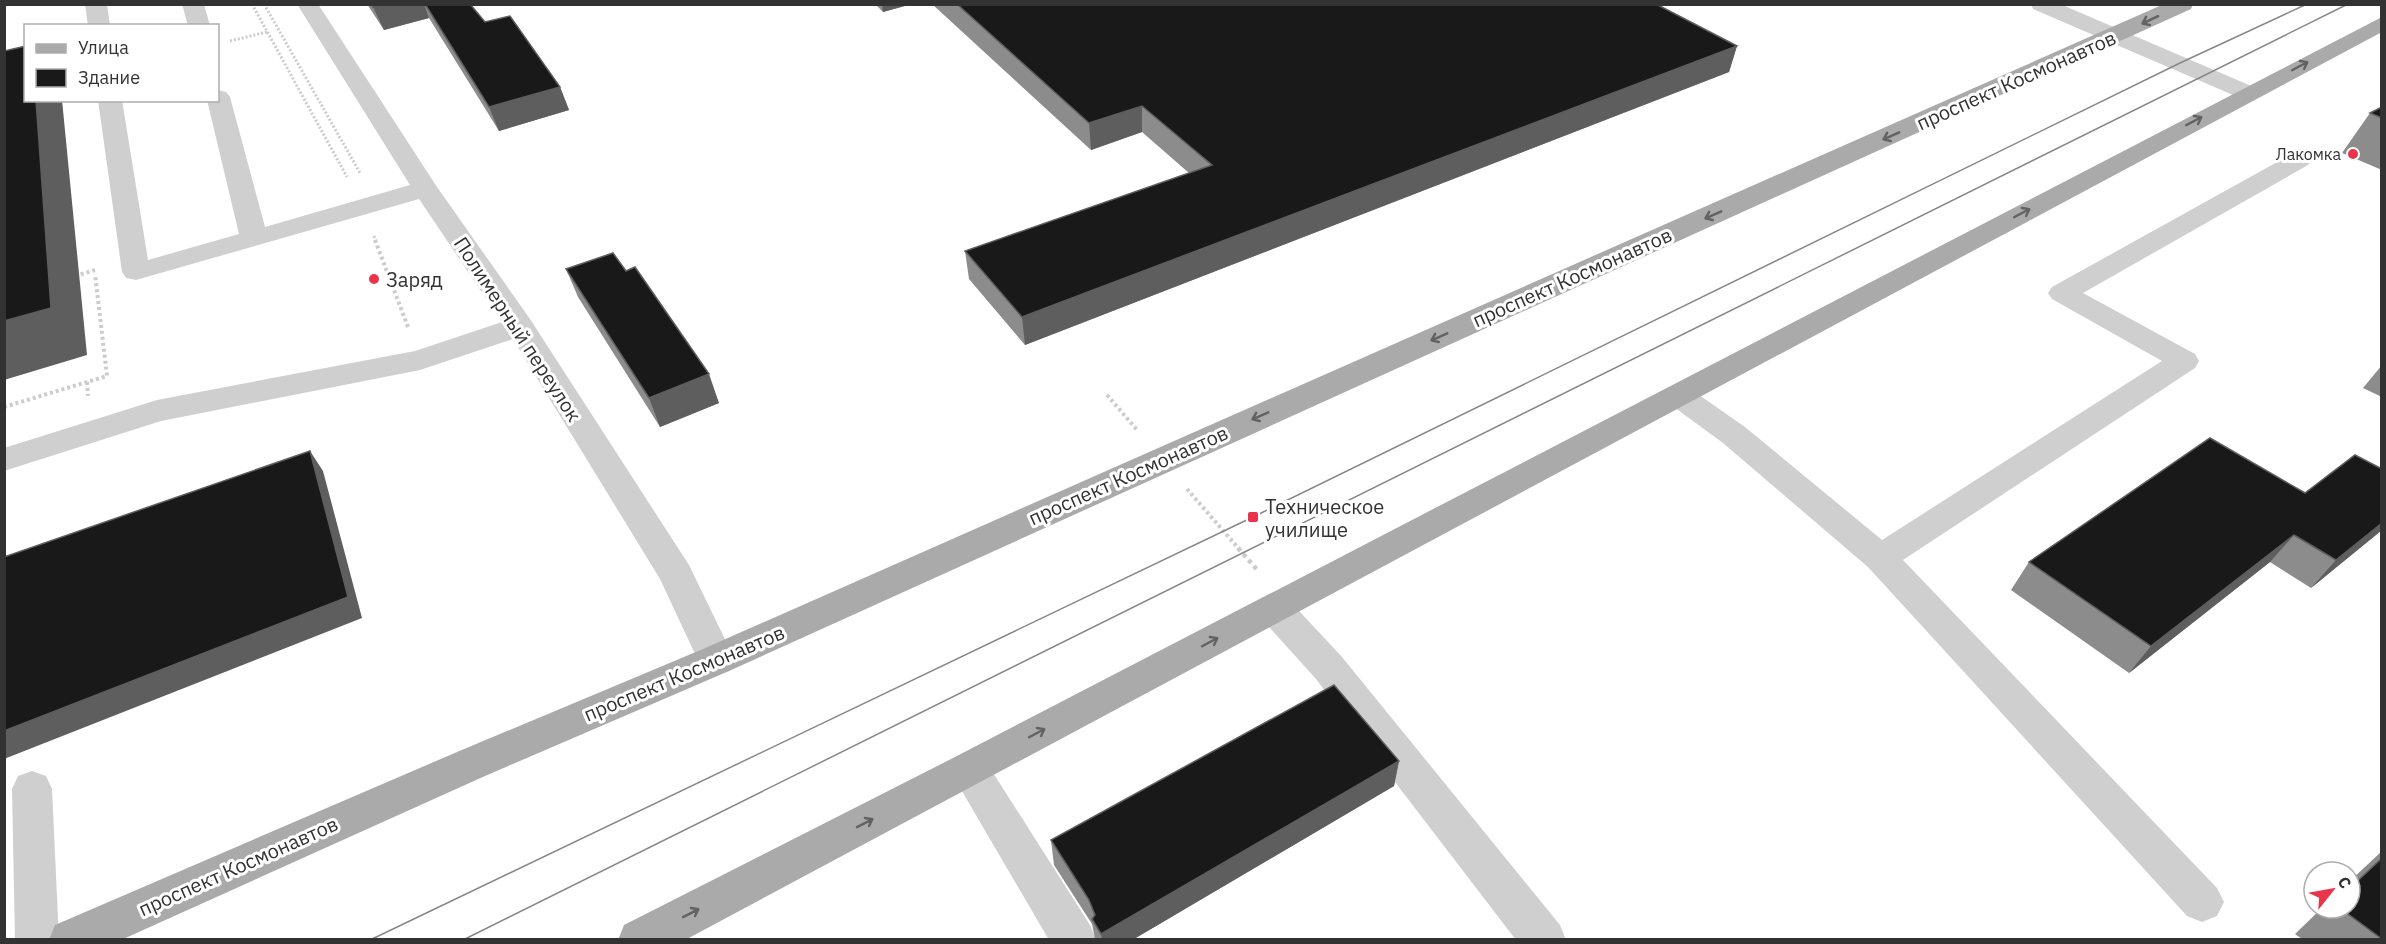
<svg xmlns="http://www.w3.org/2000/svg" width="2386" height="944" font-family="'IBM Plex Sans',sans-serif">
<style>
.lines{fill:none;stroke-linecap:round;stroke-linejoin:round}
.path-far2{stroke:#ccc;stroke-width:3;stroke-dasharray:2 2;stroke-linecap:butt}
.path-far1{stroke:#ccc;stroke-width:4;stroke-dasharray:3 3;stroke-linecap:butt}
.path{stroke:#ccc;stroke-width:4.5;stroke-dasharray:4 4;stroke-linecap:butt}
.minor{fill:#cfcfcf;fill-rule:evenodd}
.major{fill:#aaa;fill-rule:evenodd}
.tram{stroke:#878787;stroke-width:1.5}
.wall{fill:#8c8c8c}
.shaded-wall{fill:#5e5e5e}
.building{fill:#191919;stroke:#5e5e5e;stroke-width:1.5}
.oneway{stroke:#626262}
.poi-dot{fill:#e9344c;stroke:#fff;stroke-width:2}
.labels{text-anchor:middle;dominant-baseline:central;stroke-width:6;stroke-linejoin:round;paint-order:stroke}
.far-poi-label{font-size:16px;fill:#323232;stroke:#fff;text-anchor:end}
.street-label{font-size:20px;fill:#323232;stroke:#fff}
.poi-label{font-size:20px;fill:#323232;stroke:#fff;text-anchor:start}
</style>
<rect width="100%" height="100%" fill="#fff"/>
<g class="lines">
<!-- path-far2 -->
<g class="path-far2">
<path d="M 252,4 L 347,177"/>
<path d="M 264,4 L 360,173"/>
<path d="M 230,41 L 267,32"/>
<path d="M 374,236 L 376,241"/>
</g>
<!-- path-far1 -->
<g class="path-far1">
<path d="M 375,240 L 408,327"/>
<path d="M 75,276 L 95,270"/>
<path d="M 87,382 L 88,396"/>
<path d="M 1107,395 L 1138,431"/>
<path d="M 4,407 L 107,376 L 95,274"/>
<path d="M 1187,489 L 1240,550"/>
</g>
<!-- path -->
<path class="path" d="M 1238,548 L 1259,572"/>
<!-- minor -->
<g class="minor">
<path d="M 85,4 L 107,4 L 110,26 L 88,26 Z"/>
<path d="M 182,4 L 204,4 L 210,26 L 188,26 Z"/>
<path d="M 297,4 L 318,4 L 437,187 L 530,319 L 689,565 L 735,660 L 729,671 L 716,675 L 703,671 L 660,579 L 513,339 L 420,370 L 161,421 L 4,471 L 4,448 L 157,400 L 415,351 L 502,322 L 419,199 L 136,280 L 126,278 L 122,272 L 98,100 L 122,100 L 148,260 L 239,234 L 207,100 L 218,100 L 218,90 L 226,92 L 230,97 L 265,227 L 410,185 Z"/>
<path d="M 2031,4 L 2060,4 L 2256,88 L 2260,93 L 2256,98 L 2248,100 L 2240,98 L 2033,9 Z"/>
<path d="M 2299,152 L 2308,155 L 2312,160 L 2308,165 L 2083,293 L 2195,354 L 2199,361 L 2195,368 L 1903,560 L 2217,888 L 2224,902 L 2217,916 L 2202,922 L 2187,916 L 1868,567 L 1723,443 L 1667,402 L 1662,395 L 1667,388 L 1678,385 L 1689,388 L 1745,427 L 1882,540 L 2162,361 L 2052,299 L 2048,293 L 2052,287 L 2290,155 Z"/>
<path d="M 1274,594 L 1287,598 L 1342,657 L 1560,925 L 1566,940 L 1516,940 L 1316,679 L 1261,618 L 1256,608 L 1261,598 Z"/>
<path d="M 969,752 L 983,757 L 1090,925 L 1096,940 L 1049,940 L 949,769 L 955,757 Z"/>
<path d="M 32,771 L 46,776 L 52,789 L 59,940 L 15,940 L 12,789 L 18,776 Z"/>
</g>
<!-- major -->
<g class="major">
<path d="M 2164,4 L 2193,4 L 2191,9 L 729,671 L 485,776 L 121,940 L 49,940 L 55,925 L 457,752 L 703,649 Z"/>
<path d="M 2382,17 L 2382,32 L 685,940 L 618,940 L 624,925 L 955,757 Z"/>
</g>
<!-- tram -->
<g class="tram">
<path d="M 370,940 L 1253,517 L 2180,63 L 2307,4"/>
<path d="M 463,940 L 2348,4"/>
</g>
</g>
<!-- wall -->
<g class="wall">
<path d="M 367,4 L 470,4 L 485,22 L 560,87 L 569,110 L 499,131 L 429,18 L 384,30 Z"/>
<path d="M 875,4 L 912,4 L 883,12 Z"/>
<path d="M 932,4 L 1656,4 L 1737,46 L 1729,72 L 1025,345 L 969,279 L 965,251 L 1189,173 L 1142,132 L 1091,150 Z"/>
<path d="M 2382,107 L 2382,170 L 2342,153 L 2370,113 Z"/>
<path d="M 566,269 L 719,403 L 660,427 L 578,297 Z"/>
<path d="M 2382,365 L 2382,397 L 2363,388 Z"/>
<path d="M 2382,469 L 2382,530 L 2311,588 L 2270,562 L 2129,673 L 2011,590 L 2029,562 L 2305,493 Z"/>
<path d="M 1399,761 L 1394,786 L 1134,939 L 1095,939 L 1092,924 L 1054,865 L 1051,840 Z"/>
<path d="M 2382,851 L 2382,939 L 2302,939 L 2295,934 L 2322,908 L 2350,908 L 2350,881 Z"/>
</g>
<!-- shaded-wall -->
<g class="shaded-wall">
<path d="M 384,4 L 424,4 L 429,18 L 384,30 L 373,7 Z"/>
<path d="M 882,4 L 912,4 L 883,12 Z"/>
<path d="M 1737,46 L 1729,72 L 1025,345 L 1022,317 Z"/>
<path d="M 560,87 L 569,110 L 499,131 L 489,107 Z"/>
<path d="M 36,100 L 62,100 L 87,355 L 4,380 L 4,321 Z"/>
<path d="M 1142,106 L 1142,132 L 1091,150 L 1089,123 Z"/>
<path d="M 709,374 L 719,403 L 660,427 L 649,398 Z"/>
<path d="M 310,451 L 323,471 L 362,618 L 4,759 L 4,731 Z"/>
<path d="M 2382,523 L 2382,530 L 2311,588 L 2336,560 Z"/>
<path d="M 2294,535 L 2270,562 L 2129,673 L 2151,646 Z"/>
<path d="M 1399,761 L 1394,786 L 1134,939 L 1102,939 L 1101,934 Z"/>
</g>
<!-- building -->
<g class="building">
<path d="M 372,4 L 384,4 L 373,7 Z"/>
<path d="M 425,4 L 470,4 L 485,22 L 510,16 L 560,87 L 489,107 Z"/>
<path d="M 957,4 L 1656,4 L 1737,46 L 1022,317 L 965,251 L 1212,165 L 1142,106 L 1089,123 Z"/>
<path d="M 26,46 L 26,100 L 36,100 L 51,308 L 4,321 L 4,51 Z"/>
<path d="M 2382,107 L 2382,118 L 2370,113 Z"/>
<path d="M 613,253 L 626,271 L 635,267 L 709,374 L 649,398 L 566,269 Z"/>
<path d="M 2210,438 L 2305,493 L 2355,455 L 2382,469 L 2382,523 L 2336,560 L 2294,535 L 2151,646 L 2029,562 Z"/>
<path d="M 310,451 L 348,597 L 4,731 L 4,557 Z"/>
<path d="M 1334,685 L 1399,761 L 1101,934 L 1092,919 L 1095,915 L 1089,900 L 1051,840 Z"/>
<path d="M 2382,858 L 2382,939 L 2340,908 L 2350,908 L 2350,888 Z"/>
</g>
<!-- one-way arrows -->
<defs><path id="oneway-shaft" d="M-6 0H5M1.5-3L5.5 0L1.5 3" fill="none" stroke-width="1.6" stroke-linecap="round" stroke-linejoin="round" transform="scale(1.5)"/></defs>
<g class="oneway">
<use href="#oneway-shaft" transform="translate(2150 20) rotate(155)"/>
<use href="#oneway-shaft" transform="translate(2300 66) rotate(-28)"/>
<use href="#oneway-shaft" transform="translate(2194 121) rotate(-28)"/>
<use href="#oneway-shaft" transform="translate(1891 136) rotate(156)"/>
<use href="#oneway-shaft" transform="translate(2022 213) rotate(-28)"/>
<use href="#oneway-shaft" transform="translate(1713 215) rotate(156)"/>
<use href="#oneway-shaft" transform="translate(1439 337) rotate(156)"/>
<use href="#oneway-shaft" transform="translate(1260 416) rotate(156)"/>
<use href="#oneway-shaft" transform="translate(1210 642) rotate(-28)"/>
<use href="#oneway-shaft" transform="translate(1037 733) rotate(-28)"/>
<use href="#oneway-shaft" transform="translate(865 823) rotate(-27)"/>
<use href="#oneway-shaft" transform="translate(691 913) rotate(-27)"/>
</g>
<!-- markers -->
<g class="poi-dot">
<circle cx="2353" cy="154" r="6"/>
<circle cx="374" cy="279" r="6"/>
<rect x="1247" y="511" width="12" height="12" rx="3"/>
</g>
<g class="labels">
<!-- far-poi labels -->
<g class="far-poi-label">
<text x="2341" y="154">Лакомка</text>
</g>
<!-- street labels -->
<g class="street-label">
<text transform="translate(2016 80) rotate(-24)">проспект Космонавтов</text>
<text transform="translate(1572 277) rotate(-24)">проспект Космонавтов</text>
<text transform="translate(518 329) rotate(57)">Полимерный переулок</text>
<text transform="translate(1128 475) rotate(-24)">проспект Космонавтов</text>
<text transform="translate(684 673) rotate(-23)">проспект Космонавтов</text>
<text transform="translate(238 866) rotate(-24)">проспект Космонавтов</text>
</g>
<!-- poi labels -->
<g class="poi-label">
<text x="386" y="279">Заряд</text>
<text x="1265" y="506">Техническое<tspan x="1265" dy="23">училище</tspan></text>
</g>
</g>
<!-- border -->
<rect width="2386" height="944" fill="none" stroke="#323232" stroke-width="12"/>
<!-- legend -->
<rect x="24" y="24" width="195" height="78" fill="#ffffff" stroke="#adadad" stroke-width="1.5"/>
<rect x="36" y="44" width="30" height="9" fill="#aaaaaa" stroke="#adadad" stroke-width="1.5"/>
<text x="78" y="54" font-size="18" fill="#323232">Улица</text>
<rect x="36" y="69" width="30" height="18" fill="#191919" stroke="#adadad" stroke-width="1.5"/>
<text x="78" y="84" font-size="18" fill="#323232">Здание</text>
<!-- north arrow -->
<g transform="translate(2332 890) rotate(59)"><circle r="28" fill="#ffffff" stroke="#adadad" stroke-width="1.5"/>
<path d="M0-4.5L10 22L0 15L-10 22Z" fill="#e9344c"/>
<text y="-9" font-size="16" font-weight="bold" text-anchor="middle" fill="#323232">С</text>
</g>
</svg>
